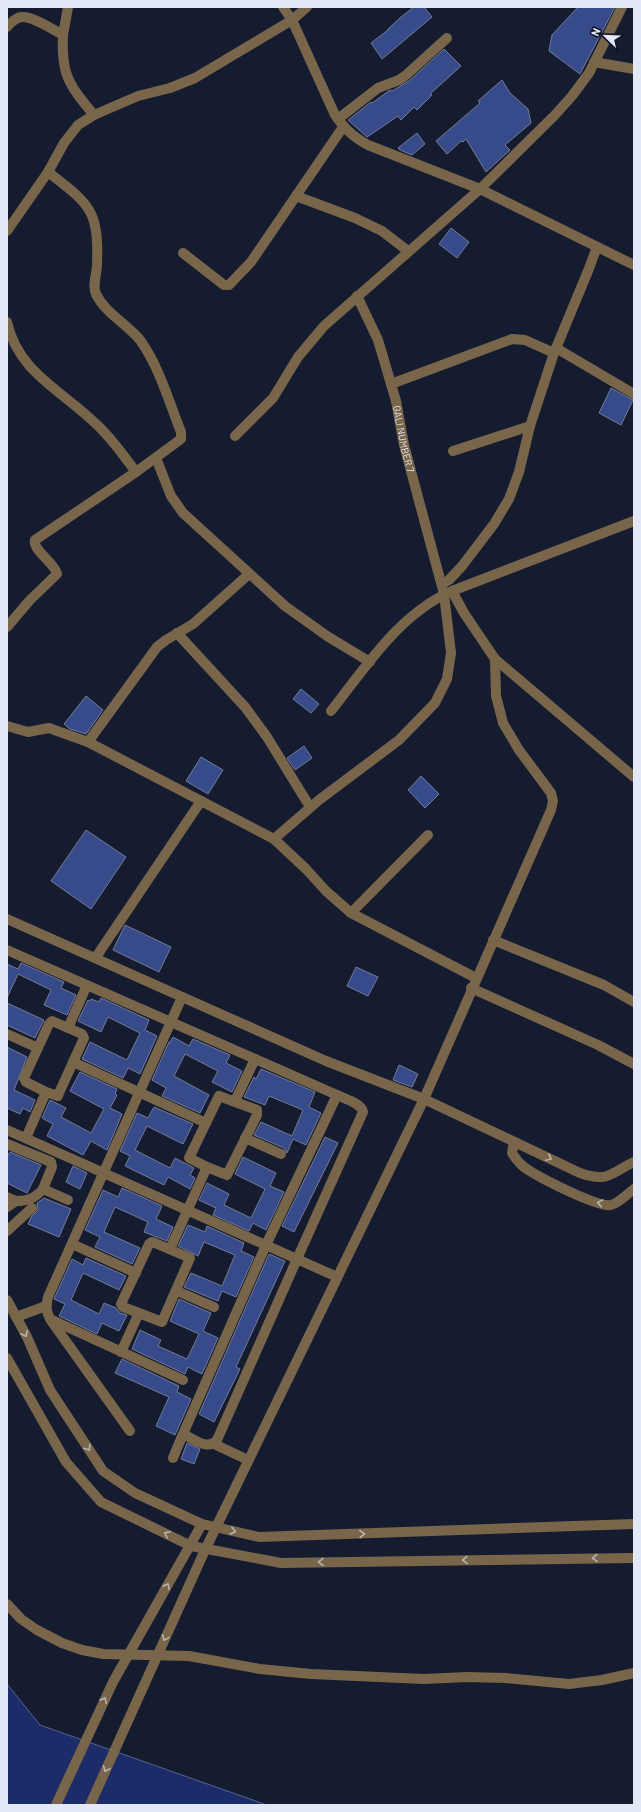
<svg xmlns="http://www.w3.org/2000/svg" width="641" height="1812" font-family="Barlow,sans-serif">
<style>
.water{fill:#1c2c68;stroke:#576493}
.building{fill:#374a89;stroke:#727c95}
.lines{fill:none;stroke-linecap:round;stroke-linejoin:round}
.minor{stroke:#79664a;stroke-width:10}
.oneway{stroke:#b8b4b1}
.labels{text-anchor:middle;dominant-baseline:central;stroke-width:4;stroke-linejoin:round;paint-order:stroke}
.street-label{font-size:10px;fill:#e2e8f6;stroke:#0c1326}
</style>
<rect width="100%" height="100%" fill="#151c30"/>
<!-- water -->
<path class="water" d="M 7,1684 L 40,1725 L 267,1805 L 7,1805 Z"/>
<!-- building -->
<g class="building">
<path d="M 414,7 L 424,7 L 432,17 L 382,59 L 371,43 L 388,30 L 388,29 L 401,17 Z"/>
<path d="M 578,7 L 615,7 L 580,74 L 549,51 L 552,35 Z"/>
<path d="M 444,49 L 461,66 L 430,94 L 432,95 L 417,110 L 414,107 L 401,120 L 398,116 L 367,137 L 348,120 L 371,102 L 372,103 L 390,90 L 392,91 L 409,81 Z"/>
<path d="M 502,80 L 510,93 L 528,109 L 531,123 L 505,145 L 510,150 L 486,172 L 466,139 L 463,142 L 461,141 L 447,154 L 436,141 L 480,103 L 478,101 Z"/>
<path d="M 417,133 L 425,144 L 412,155 L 400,150 L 398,148 Z"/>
<path d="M 451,228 L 469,242 L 457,258 L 439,244 Z"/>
<path d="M 611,388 L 633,400 L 621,425 L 599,413 Z"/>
<path d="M 301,689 L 319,704 L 311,713 L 293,699 Z"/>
<path d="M 86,696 L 103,710 L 86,734 L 70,729 L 64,724 Z"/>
<path d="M 304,746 L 312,758 L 295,770 L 287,758 Z"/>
<path d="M 201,757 L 223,770 L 208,794 L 186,781 Z"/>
<path d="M 421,776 L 439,794 L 425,808 L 408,790 Z"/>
<path d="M 86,830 L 126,857 L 91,909 L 51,881 Z"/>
<path d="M 125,925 L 171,947 L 159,972 L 113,950 Z"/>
<path d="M 21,963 L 64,982 L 61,988 L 76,995 L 67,1015 L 44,1005 L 51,990 L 18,974 L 7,998 L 7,964 L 18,969 Z"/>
<path d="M 356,967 L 378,977 L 368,996 L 347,986 Z"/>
<path d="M 101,998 L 149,1020 L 145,1030 L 157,1036 L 140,1074 L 128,1068 L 123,1078 L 82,1059 L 90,1042 L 127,1060 L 140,1033 L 108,1017 L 101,1032 L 78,1021 L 88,1000 L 90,1001 L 91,999 L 99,1002 Z"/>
<path d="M 7,1003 L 44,1020 L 35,1038 L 7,1025 Z"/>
<path d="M 173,1037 L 189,1046 L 193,1039 L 230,1055 L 226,1063 L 242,1071 L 232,1092 L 212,1082 L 218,1071 L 185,1054 L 174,1076 L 209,1095 L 200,1113 L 162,1096 L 166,1088 L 152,1080 L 169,1042 L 170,1042 Z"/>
<path d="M 7,1047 L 27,1057 L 14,1090 L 35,1100 L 30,1112 L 23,1108 L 20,1114 L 7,1108 Z"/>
<path d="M 399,1065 L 418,1074 L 412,1087 L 393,1080 Z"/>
<path d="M 261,1069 L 315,1092 L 309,1107 L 321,1113 L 306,1145 L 293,1139 L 287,1153 L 284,1148 L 254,1135 L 261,1122 L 292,1136 L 303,1110 L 269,1096 L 265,1105 L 244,1097 L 254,1077 L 256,1079 Z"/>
<path d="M 80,1072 L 117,1089 L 115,1094 L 117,1095 L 110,1108 L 122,1114 L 107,1150 L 91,1141 L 83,1155 L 47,1136 L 53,1124 L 42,1118 L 50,1100 L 66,1108 L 61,1117 L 91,1133 L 104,1109 L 70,1091 Z"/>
<path d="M 154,1107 L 193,1124 L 183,1144 L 147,1126 L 135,1150 L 170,1168 L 175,1158 L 194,1168 L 190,1175 L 195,1178 L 190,1189 L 168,1177 L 164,1185 L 125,1166 L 130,1156 L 120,1151 L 137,1113 L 148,1118 Z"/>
<path d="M 325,1137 L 338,1143 L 294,1232 L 282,1226 Z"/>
<path d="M 10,1152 L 41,1165 L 27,1193 L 7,1183 L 7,1157 Z"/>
<path d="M 243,1157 L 276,1173 L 270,1186 L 284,1192 L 266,1230 L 253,1223 L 249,1231 L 213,1215 L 216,1208 L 199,1200 L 207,1183 L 229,1194 L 224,1205 L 251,1218 L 265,1189 L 235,1174 Z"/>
<path d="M 73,1166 L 87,1173 L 80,1189 L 66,1182 Z"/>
<path d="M 122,1188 L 162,1206 L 156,1219 L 173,1227 L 167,1241 L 144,1232 L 148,1222 L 115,1207 L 104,1232 L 140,1248 L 132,1264 L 95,1247 L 100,1237 L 85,1230 L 103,1190 L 118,1197 Z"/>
<path d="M 44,1198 L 71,1209 L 59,1237 L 28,1224 L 31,1217 L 38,1210 L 37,1203 Z"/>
<path d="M 188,1225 L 205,1232 L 207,1226 L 244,1243 L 241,1251 L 254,1257 L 236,1297 L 222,1291 L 218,1301 L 184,1287 L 191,1273 L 222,1286 L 235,1255 L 204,1242 L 198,1256 L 178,1246 Z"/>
<path d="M 269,1254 L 285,1261 L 236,1367 L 240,1369 L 214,1422 L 199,1414 Z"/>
<path d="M 86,1258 L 126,1276 L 119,1290 L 83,1273 L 71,1300 L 99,1314 L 104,1303 L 116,1308 L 120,1313 L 127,1315 L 119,1331 L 102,1323 L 97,1334 L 59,1316 L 65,1304 L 54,1299 L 72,1259 L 83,1265 Z"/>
<path d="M 179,1299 L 211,1313 L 203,1331 L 218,1338 L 202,1374 L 188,1367 L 185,1374 L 132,1349 L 140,1330 L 161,1340 L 158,1346 L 187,1359 L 199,1334 L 170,1321 Z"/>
<path d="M 122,1359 L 179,1386 L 177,1392 L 191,1399 L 175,1435 L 156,1426 L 169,1397 L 115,1373 Z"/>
<path d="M 187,1443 L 200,1449 L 194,1464 L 181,1459 Z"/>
</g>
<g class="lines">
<!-- minor -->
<g class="minor">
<path d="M 283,7 L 292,20 L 335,115 C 346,130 352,136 368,145 L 480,189 L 634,265"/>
<path d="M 7,27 C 10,23 17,17 22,17 C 32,16 54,30 63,35 C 61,75 69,85 94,115"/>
<path d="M 63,35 L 68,7"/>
<path d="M 594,62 L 634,69"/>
<path d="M 338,119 L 378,88 L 399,80 L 405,76 L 447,38"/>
<path d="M 296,196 L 355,218 L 382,231 L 408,251"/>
<path d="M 7,231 L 48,172 L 64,143 L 78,125 L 94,115 L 138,96 L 170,88 L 195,78 L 292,20 L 307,7"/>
<path d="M 183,253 L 224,285 L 229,285 L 251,262 L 343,127"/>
<path id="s1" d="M 357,296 L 378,340 L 396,401 L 404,445 L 444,594 L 451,653 L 447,679 L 435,703 L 399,740 L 319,800 L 274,839 L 306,869 L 326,891 L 351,913 L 476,978"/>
<path d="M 7,322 C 18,372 61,390 95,423 C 111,437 123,455 136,472 L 181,439 L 181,432 C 169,402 159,366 140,340 C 127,324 105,313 96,294 C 92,285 97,274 97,264 C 99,209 89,204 48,172"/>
<path d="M 556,348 L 634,394"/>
<path d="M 391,384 L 512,339 L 525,340 L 554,353"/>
<path d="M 235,436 L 273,398 L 298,357 L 324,326 L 480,189 L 555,115 L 572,96 L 589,73 L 622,7"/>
<path d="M 453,451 L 530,426"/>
<path d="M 156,458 L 171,496 L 183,513 L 285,606 L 327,636 L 370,662"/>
<path d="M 249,574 L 193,624 L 166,640 L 157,647 L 88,742 L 274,839"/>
<path d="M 442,584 L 449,580 L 462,566 L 494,524 L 509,499 L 519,472 L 530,426 L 554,353 L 588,271 L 597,247"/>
<path d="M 7,627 L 30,600 L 57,574 C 55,563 32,550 35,540 L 136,472"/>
<path d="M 177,633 L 245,707 L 267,737 L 310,807"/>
<path d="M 495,659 L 634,777"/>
<path d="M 331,711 C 366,667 399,614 452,591 L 634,521"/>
<path d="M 7,726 L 28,732 L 49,728 L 88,742"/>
<path d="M 351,913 L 428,835"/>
<path d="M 7,919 L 326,1061 L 424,1099 L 580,1173 C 609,1183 610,1173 634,1162"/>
<path d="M 493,940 L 604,985 L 634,1002"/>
<path d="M 7,950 L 337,1095 C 345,1099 361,1103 363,1112 L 297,1259 L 7,1130"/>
<path d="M 96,957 L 201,801"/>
<path d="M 471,988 L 598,1045 L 634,1064"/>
<path d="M 68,1028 L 87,985"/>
<path d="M 7,1034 L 38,1048"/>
<path d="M 73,1062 L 206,1123"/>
<path d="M 235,1101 L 255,1059"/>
<path d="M 26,1138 L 46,1092 L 26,1082 L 24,1078 L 49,1024 L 52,1021 L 82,1034 L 84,1038 L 59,1093 L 58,1096 L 46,1092"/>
<path d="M 245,1138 L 281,1154"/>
<path d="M 514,1142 L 512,1153 C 515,1158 519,1163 524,1167 C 536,1176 598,1208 611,1205 C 619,1203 627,1194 634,1189"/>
<path d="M 7,1144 L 51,1162 L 52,1167 L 43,1189 L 68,1200"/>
<path d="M 7,1197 L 16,1201 L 7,1207"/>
<path d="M 16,1201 C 29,1201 35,1198 43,1189"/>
<path d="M 7,1231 L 32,1208"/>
<path d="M 72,1244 L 136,1273"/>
<path d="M 170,1249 L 207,1167 L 189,1158 L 219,1096 L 257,1110 L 257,1115 L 227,1175 L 207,1167"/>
<path d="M 177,1291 L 214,1307"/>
<path d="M 7,1300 L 27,1337 L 50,1390 L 103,1471 L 135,1493 L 202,1524 L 259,1537 L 634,1524"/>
<path d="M 16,1317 L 46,1306"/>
<path d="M 52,1320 L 183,1380"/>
<path d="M 121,1352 L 139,1313 L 123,1307 L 121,1304 L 149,1244 L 152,1242 L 155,1243 L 190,1258 L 162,1322 L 139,1313"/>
<path d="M 7,1358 L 66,1462 L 101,1502 L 191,1546 L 281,1563 L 634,1558"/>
<path d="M 130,1431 L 50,1319 C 46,1311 46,1306 48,1297 L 182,997"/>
<path d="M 183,1434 L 266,1245 L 337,1095"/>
<path d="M 214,1444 L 248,1460"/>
<path d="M 173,1458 L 183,1434 C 194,1439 208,1451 217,1440 L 297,1259 L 337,1277"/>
<path d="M 7,1604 L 21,1619 L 37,1630 L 62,1643 L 82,1650 L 103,1654 L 189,1656 L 260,1669 L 311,1674 L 424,1679 L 467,1677 L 506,1678 L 569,1684 L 602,1680 L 634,1673"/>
<path d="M 56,1805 L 113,1682 L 202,1524"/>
<path d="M 90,1805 L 205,1550 L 424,1099 L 551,810 L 553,801 L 551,793 L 519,750 L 503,723 L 496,696 L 495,659 L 464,613 L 452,591"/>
</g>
</g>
<!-- one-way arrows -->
<defs><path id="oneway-chevron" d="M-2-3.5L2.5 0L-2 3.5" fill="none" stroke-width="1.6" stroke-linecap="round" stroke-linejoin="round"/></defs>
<g class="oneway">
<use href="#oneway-chevron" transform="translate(549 1158) rotate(25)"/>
<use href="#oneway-chevron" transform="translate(600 1203) rotate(-169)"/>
<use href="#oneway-chevron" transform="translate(25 1334) rotate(63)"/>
<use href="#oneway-chevron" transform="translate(88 1448) rotate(57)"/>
<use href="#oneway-chevron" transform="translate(233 1531) rotate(14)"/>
<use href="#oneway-chevron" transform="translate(167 1534) rotate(-154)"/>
<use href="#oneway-chevron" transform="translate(362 1534) rotate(-2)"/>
<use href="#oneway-chevron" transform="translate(595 1558) rotate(179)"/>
<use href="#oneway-chevron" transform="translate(465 1560) rotate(179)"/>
<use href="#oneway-chevron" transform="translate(321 1562) rotate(179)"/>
<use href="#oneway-chevron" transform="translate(167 1586) rotate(-60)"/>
<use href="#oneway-chevron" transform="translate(165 1638) rotate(114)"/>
<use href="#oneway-chevron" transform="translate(104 1700) rotate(-64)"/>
<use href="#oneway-chevron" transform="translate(106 1769) rotate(114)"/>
</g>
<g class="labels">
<!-- street labels -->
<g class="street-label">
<text stroke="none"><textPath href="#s1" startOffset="151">GALI NUMBER 7</textPath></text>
</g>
</g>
<!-- border -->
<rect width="641" height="1812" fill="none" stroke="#e2e8f6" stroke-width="16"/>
<!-- north arrow -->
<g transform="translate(605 36) rotate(293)" stroke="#0c1326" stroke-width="3" paint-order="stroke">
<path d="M0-3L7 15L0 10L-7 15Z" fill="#e2e8f6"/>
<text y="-6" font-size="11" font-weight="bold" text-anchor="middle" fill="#e2e8f6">N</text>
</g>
</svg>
